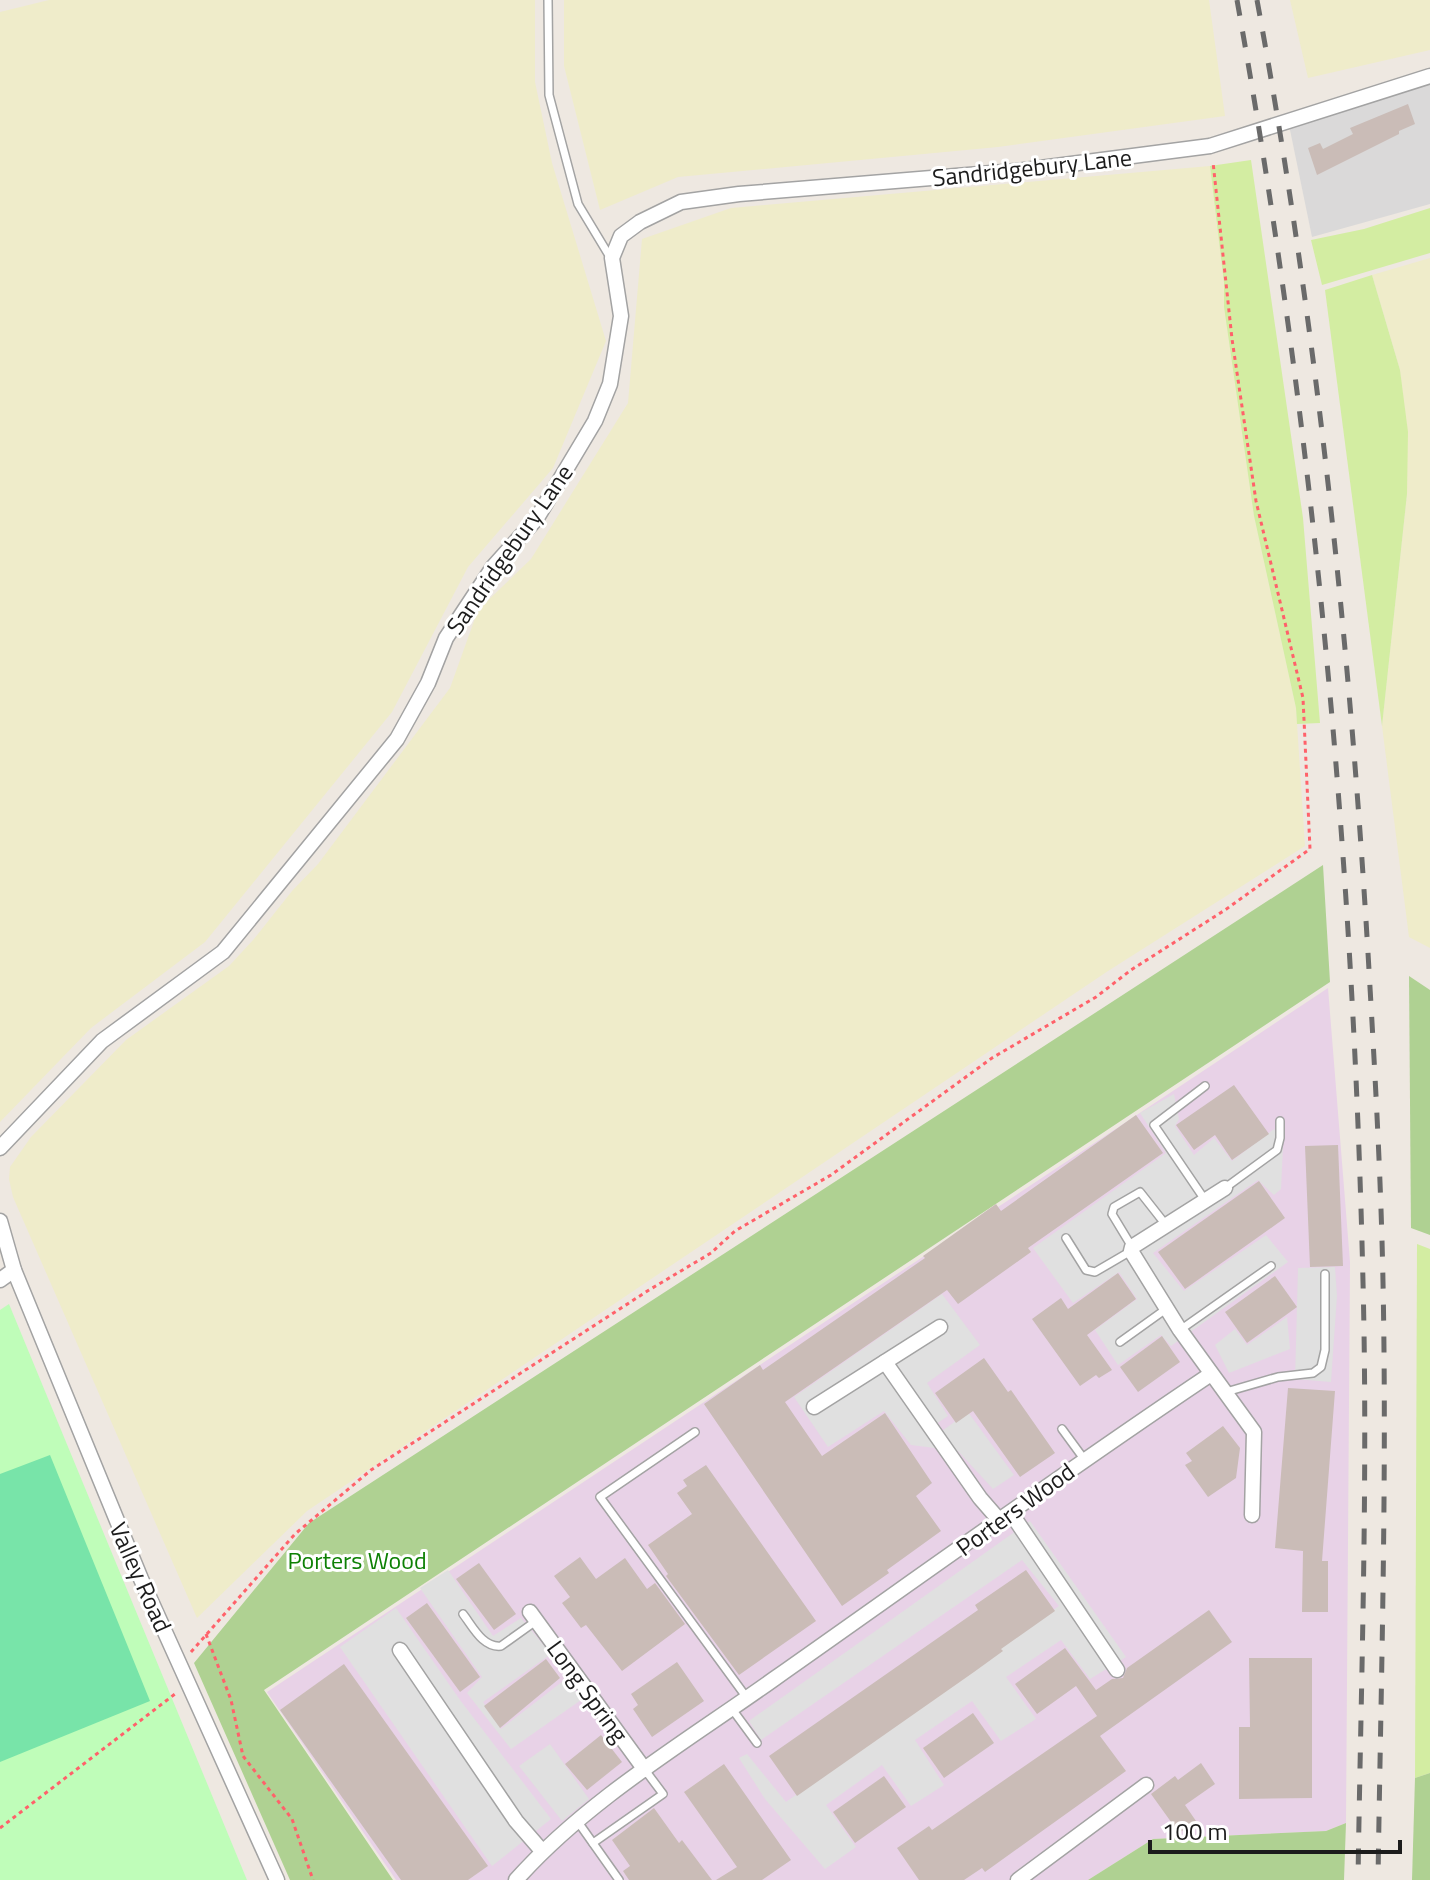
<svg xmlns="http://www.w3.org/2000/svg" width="1430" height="1880" font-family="'Titillium Web',sans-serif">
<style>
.residential{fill:#dad9d9}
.industrial{fill:#e8d2e7}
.farmland{fill:#efecca}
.grass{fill:#d3eda2}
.forest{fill:#afd192}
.park{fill:#bffdb9}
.pitch{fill:#78e4a9}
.parking{fill:#e0e0e0}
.building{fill:#cabcb7}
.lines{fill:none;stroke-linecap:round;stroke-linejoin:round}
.lane-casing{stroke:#a3a3a3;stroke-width:10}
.street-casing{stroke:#a3a3a3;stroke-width:17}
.path{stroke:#ff616a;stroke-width:3;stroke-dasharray:4 4;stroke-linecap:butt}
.lane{stroke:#fff;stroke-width:7}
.street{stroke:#fff;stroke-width:14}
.rail{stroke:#6a6a6a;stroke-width:5;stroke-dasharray:16 16;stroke-linecap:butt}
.labels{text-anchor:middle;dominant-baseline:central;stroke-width:6;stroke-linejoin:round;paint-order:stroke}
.street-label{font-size:24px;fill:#1c1c1c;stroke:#fff}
.park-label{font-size:24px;fill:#0d8004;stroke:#fff}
</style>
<rect width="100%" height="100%" fill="#eee8e1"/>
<!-- residential -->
<path class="residential" d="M 1430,83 L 1430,204 L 1312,237 L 1289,125 Z"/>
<!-- industrial -->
<path class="industrial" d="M 1328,988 L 1350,1262 L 1346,1823 L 1326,1831 L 1153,1839 L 1088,1880 L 396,1880 L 267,1692 Z"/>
<!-- farmland -->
<g class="farmland">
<path d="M 49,0 L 535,0 L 535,82 L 552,163 L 606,341 L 553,468 L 468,567 L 392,712 L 205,942 L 91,1028 L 0,1122 L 0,12 Z"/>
<path d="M 564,0 L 1209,0 L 1225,116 L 998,147 L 678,177 L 600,210 L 564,66 Z"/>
<path d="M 1290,0 L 1430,0 L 1430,50 L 1308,78 Z"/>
<path d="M 1210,166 L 1224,283 L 1224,307 L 1254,516 L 1296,708 L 1305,846 L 1108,971 L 307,1511 L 197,1618 L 13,1197 L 9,1179 L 10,1167 L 31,1137 L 126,1040 L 229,966 L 254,939 L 292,891 L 318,864 L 450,688 L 478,610 L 531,559 L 628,403 L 642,239 L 731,208 Z"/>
<path d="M 1430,258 L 1430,948 L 1409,937 L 1382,726 L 1407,494 L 1400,370 L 1372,275 Z"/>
</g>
<!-- grass -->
<g class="grass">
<path d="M 1251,160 L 1303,518 L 1320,723 L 1297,724 L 1296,708 L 1254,516 L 1224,307 L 1224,283 L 1210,166 Z"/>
<path d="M 1430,208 L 1430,253 L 1322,285 L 1311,240 L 1364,229 Z"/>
<path d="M 1372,275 L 1400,370 L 1408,432 L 1407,494 L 1382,726 L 1325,290 Z"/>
<path d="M 1417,1244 L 1430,1249 L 1430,1773 L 1415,1778 Z"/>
</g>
<!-- forest -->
<g class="forest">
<path d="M 1323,865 L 1330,982 L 264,1690 L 393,1880 L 290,1880 L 194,1663 L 309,1523 Z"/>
<path d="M 1409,976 L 1430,990 L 1430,1235 L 1411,1228 Z"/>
<path d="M 1430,1773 L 1430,1880 L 1412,1880 L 1415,1778 Z"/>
<path d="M 1346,1823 L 1344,1880 L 1088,1880 L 1153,1839 L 1326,1831 Z"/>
</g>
<!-- park -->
<path class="park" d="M 9,1304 L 247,1880 L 0,1880 L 0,1310 Z"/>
<!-- pitch -->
<path class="pitch" d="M 50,1455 L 150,1701 L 0,1762 L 0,1474 Z"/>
<!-- parking -->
<g class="parking">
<path d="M 1174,1094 L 1179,1119 L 1175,1126 L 1194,1155 L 1214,1138 L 1232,1161 L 1274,1129 L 1283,1146 L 1281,1189 L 1274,1195 L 1258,1180 L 1153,1253 L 1184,1291 L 1266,1235 L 1288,1262 L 1171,1346 L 1161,1335 L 1118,1365 L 1095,1330 L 1137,1299 L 1119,1272 L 1073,1303 L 1033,1248 L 1166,1153 L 1140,1113 Z"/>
<path d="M 1335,1267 L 1337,1296 L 1331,1382 L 1295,1379 L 1298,1268 Z"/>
<path d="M 942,1294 L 980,1345 L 927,1383 L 948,1416 L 936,1424 L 942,1431 L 968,1412 L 1014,1475 L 993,1489 L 958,1451 L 911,1445 L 884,1411 L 828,1447 L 794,1397 Z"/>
<path d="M 1287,1317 L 1290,1349 L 1229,1373 L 1215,1345 L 1235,1329 L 1247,1345 Z"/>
<path d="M 1030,1521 L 1126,1657 L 1090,1679 L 1061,1640 L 1006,1677 L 1036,1719 L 1001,1741 L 972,1701 L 915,1740 L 944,1785 L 911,1806 L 882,1765 L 826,1805 L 856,1847 L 825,1869 L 765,1799 L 739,1758 L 747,1754 L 786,1802 L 1059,1606 L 1022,1560 L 761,1740 L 749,1721 Z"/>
<path d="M 448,1570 L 493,1636 L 521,1618 L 551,1654 L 483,1702 L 501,1729 L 567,1678 L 581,1700 L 511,1749 L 467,1693 L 482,1677 L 420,1588 Z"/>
<path d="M 396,1608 L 460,1700 L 551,1819 L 492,1866 L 340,1647 Z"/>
<path d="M 550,1744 L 589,1799 L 562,1821 L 519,1766 Z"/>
</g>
<!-- building -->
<g class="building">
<path d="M 1408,104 L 1415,124 L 1399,131 L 1399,134 L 1317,175 L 1308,148 L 1320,143 L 1323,149 L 1353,134 L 1350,128 Z"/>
<path d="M 1234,1085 L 1269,1134 L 1232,1160 L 1215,1135 L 1194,1150 L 1176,1125 Z"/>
<path d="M 1136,1115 L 1163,1153 L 1028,1248 L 1031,1252 L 958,1304 L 947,1290 L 785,1402 L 822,1456 L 885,1413 L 932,1483 L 916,1496 L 941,1531 L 887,1570 L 889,1573 L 842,1606 L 704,1404 L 760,1365 L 763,1370 L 925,1258 L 923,1256 L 996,1204 L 1001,1211 Z"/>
<path d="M 1338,1145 L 1343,1266 L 1310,1267 L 1305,1146 Z"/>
<path d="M 1259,1181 L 1285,1218 L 1185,1289 L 1158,1252 Z"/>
<path d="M 1118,1273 L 1136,1299 L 1087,1335 L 1112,1370 L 1099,1378 L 1096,1375 L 1080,1386 L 1032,1319 L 1061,1298 L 1068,1309 Z"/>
<path d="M 1275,1276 L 1297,1307 L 1247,1343 L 1225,1312 Z"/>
<path d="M 1162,1336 L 1180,1362 L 1138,1392 L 1120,1367 Z"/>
<path d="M 984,1358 L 1008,1392 L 1011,1390 L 1055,1453 L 1020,1477 L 973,1411 L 956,1423 L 935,1393 Z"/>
<path d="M 1288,1388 L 1335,1391 L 1322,1561 L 1328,1561 L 1328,1612 L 1302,1612 L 1303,1551 L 1275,1548 Z"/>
<path d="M 1223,1426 L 1240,1448 L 1236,1478 L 1208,1497 L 1185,1465 L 1192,1461 L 1186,1453 Z"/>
<path d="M 706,1465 L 816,1621 L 739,1675 L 666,1576 L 668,1574 L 648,1545 L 692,1514 L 677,1493 L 687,1486 L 683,1480 Z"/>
<path d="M 580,1557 L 596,1579 L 625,1558 L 647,1589 L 655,1583 L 685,1624 L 622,1671 L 586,1625 L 581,1628 L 562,1603 L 570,1597 L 554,1576 Z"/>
<path d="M 479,1563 L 516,1614 L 494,1630 L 456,1579 Z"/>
<path d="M 1026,1570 L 1055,1611 L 1001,1649 L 1003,1651 L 974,1672 L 797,1796 L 769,1756 L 978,1610 L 975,1605 Z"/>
<path d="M 427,1603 L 480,1677 L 460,1692 L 406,1618 Z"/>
<path d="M 1209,1610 L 1232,1642 L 1100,1736 L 1126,1771 L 985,1872 L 982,1868 L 964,1880 L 919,1880 L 897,1848 L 929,1826 L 932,1830 L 1097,1716 L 1076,1686 L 1037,1714 L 1015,1684 L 1065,1648 L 1096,1690 L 1112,1679 L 1123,1678 L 1127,1668 Z"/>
<path d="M 1249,1658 L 1312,1658 L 1312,1798 L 1239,1799 L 1239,1727 L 1250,1727 Z"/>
<path d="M 546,1659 L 560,1678 L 500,1728 L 484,1706 Z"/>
<path d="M 677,1662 L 704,1701 L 652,1737 L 633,1709 L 638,1705 L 631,1694 Z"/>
<path d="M 344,1664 L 488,1866 L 468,1880 L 401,1880 L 280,1710 Z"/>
<path d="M 973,1713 L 994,1743 L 944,1778 L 923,1748 Z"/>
<path d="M 601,1735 L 622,1762 L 587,1790 L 565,1764 Z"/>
<path d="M 1201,1763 L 1215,1784 L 1185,1805 L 1196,1821 L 1179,1833 L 1151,1794 L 1175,1776 L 1178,1780 Z"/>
<path d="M 724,1764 L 791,1860 L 762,1880 L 716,1880 L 737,1867 L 684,1792 Z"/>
<path d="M 884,1776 L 906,1807 L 855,1843 L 833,1812 Z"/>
<path d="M 654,1808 L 679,1843 L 682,1840 L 712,1880 L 629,1880 L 623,1871 L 630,1866 L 612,1840 Z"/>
</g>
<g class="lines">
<!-- lane casing -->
<g class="lane-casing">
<g id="lane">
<path d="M 548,0 L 549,95 L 578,204 L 610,257"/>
<path d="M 1225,1188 L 1277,1150 L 1280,1138 L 1280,1121"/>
<path d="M 1205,1200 L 1154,1125 L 1205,1086"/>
<path d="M 1066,1238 L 1086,1270 L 1095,1272 L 1131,1251"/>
<path d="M 1132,1247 L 1112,1214 L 1114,1207 L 1140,1192 L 1166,1225"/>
<path d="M 1180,1330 L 1271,1266"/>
<path d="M 1120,1342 L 1166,1309"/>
<path d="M 1226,1392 L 1278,1377 L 1313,1373 L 1321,1367 L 1325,1350 L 1325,1274"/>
<path d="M 1062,1429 L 1084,1459"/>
<path d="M 695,1432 L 600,1497 L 747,1698"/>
<path d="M 463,1614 C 473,1627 483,1648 501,1646 L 536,1621"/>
<path d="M 732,1709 L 757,1743"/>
<path d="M 578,1822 L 619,1880"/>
<path d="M 593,1843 L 663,1794 L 645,1770"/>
</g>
</g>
<!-- street casing -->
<g class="street-casing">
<g id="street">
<path d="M 0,1148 L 102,1041 L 223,952 L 397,739 L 428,683 L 446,638 L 493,567 L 537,518 L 595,421 L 610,384 L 621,316 L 612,258 L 621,236 L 640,222 L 681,202 L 739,194 L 1016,171 L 1210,146 L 1430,76"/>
<path d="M 1225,1188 L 1132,1247 L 1131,1251 L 1180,1330 L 1254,1432 L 1252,1515"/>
<path d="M 0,1221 L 14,1270 L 141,1579 L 277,1880"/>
<path d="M 0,1280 L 14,1270"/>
<path d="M 885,1362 L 980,1498 L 1000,1521"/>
<path d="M 814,1407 L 940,1327"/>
<path d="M 1011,1513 L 1117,1670"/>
<path d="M 530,1612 L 645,1770"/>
<path d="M 400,1650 L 516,1821 L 542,1851"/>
<path d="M 516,1880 C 587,1800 687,1741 774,1679 C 919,1577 1063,1473 1211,1374"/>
<path d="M 1018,1880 L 1146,1785"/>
</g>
</g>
<!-- path -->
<g class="path">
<path d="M 206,1634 L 231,1700 L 243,1756 L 292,1819 L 313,1880"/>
<path d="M 191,1652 L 295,1534 L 371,1470 L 649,1290 L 711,1253 L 735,1231 L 831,1175 L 992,1058 L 1096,997 L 1131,970 L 1225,910 L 1310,849 L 1303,698 L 1256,501 L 1232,339 L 1213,162"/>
<path d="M 0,1828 L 175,1694"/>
</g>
<!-- lane -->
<use href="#lane" class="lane"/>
<!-- street -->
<use href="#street" class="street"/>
<!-- rail -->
<g class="rail">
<path d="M 1237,0 C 1313,424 1353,852 1363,1282 C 1368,1482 1361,1681 1358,1880"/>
<path d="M 1257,0 C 1316,321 1350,644 1369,970 C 1375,1074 1381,1178 1383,1282 C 1387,1481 1381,1681 1378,1880"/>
</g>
</g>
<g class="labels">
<!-- street labels -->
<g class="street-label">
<text transform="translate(1032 167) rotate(-6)">Sandridgebury Lane</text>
<text transform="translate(509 549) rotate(-55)">Sandridgebury Lane</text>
<text transform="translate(1015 1509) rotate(-36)">Porters Wood</text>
<text transform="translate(141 1577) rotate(66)">Valley Road</text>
<text transform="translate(588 1691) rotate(54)">Long Spring</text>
</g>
<!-- park labels -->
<g class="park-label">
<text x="357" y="1560">Porters Wood</text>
</g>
</g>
<!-- scale -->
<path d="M1150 1840v12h250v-12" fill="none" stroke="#1c1c1c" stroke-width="4"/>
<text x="1162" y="1840" font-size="24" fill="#1c1c1c" stroke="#ffffff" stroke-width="6" paint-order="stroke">100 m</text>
</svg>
